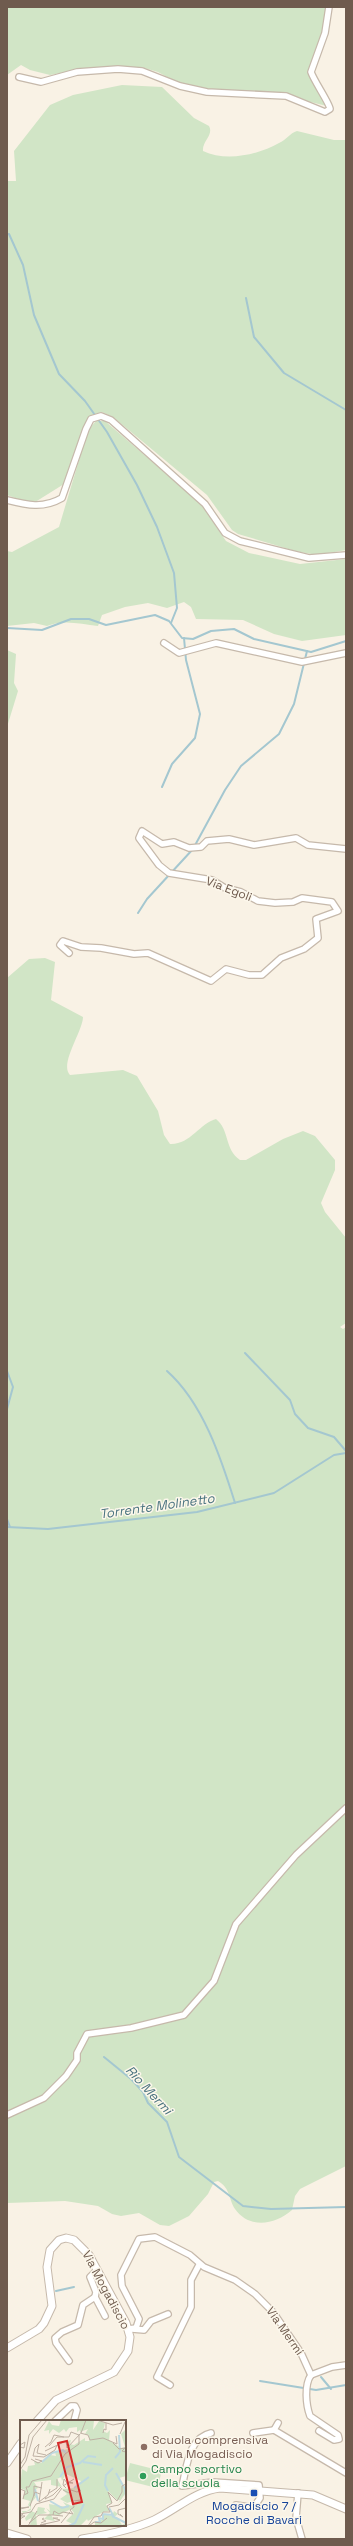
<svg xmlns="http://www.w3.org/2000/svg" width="353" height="2546" font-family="'Space Grotesk',sans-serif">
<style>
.green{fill:#d1e5c6}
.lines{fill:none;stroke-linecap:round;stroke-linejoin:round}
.stream{stroke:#a4c7d0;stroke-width:2}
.minor-casing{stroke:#c6b9ab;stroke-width:8}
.tertiary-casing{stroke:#c6b9ab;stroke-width:9}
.minor{stroke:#fff;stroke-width:5.5}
.tertiary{stroke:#fff;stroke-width:7}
.education-dot{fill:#8d6e63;stroke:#fcf7eb;stroke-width:1.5}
.leisure-dot{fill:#2e9e5b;stroke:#fcf7eb;stroke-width:1.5}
.transit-dot{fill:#1a4fb4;stroke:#fcf7eb;stroke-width:1.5}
.labels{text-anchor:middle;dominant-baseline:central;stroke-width:3;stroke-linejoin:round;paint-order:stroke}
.street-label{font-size:12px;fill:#6f5b4e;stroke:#fcf7eb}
.education-label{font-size:12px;fill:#785e54;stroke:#fcf7eb;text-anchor:start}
.leisure-label{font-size:12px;fill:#27864d;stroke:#fcf7eb;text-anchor:start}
.transit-label{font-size:12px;fill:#164399;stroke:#fcf7eb}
.water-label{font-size:13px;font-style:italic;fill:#4b7480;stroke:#fcf7eb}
.inset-river{fill:none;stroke:#bdd9e0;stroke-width:2}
.inset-road{fill:none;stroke:#beb1a4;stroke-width:1}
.view{fill:#d62828;fill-opacity:0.15;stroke:#d62828;stroke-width:2}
.inset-edge{fill:none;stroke:#6f5b4e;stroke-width:2}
</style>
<rect width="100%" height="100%" fill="#f9f2e5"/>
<!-- green -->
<g class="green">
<path d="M 7,7 L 327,7 L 324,32 L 311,67 L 327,106 L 290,97 L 210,92 L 176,82 L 158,72 L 141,67 L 76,70 L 50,75 L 30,70 L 21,65 L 7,75 Z"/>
<path d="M 122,85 L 162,87 L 194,118 L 209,126 C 214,135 202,141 203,151 C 226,162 258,155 279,143 C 286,140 290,133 297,131 L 334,140 L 346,140 L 346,550 L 317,555 L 295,551 L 238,534 L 232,530 L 207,495 L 113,417 L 102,412 L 90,416 L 64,484 L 32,504 L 7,495 L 7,181 L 16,181 L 14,151 L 50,105 L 73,95 Z"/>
<path d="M 96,421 L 105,421 L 201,504 L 226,541 L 249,553 L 300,564 L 346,559 L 346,635 L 302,641 L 274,634 L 243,620 L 196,619 L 191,607 L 184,602 L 167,608 L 148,603 L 125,607 L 102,615 L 98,626 C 81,624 63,619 47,626 L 34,623 L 7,626 L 7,551 L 12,552 L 59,527 L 88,430 Z"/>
<path d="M 7,650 L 16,654 L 14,683 L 18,691 L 7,727 Z"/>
<path d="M 45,958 L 55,962 L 51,1000 L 83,1017 C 83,1031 59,1064 70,1075 L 123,1070 L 137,1076 L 158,1111 L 164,1135 L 170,1144 C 190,1145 200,1123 216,1119 C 230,1130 224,1149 240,1160 L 246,1160 L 283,1139 L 303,1131 L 315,1136 L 335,1160 L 335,1170 L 321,1203 L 325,1212 L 346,1238 L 346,1323 L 340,1327 L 343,1329 L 346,1327 L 346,2166 L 300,2189 L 295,2196 L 292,2210 C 275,2225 249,2229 235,2209 C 228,2198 231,2189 218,2181 L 214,2182 L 208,2194 L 189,2216 L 169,2226 L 160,2225 L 139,2213 L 121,2216 L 112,2214 L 98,2206 L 65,2201 L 7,2203 L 7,978 L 29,959 Z"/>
<path d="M 130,2463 L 162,2471 L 157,2488 L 125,2480 Z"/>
</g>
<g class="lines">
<!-- stream -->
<g class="stream">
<path d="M 9,234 L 23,265 L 34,315 L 59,374 L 85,401 L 107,432 L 137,485 L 157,527 L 174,573 L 177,608 L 171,623"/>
<path d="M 246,298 L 254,337 L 284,373 L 346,410"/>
<path d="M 7,628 L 42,630 L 71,619 L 89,619 L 106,625 L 155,615 L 169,621 L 182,638 L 193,639 L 211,631 L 234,629 L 254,639 L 311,652 L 346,641"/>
<path d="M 162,787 L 172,764 L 195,738 L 200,714 L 186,660 L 184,638"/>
<path d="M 138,913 L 147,899 L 193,849 L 225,790 L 241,766 L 279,734 L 294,704 L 307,651"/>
<path d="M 245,1353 L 290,1400 L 295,1414 L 308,1428 L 334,1437 L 346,1451"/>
<path d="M 7,1371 L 13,1387 L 7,1409"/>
<path d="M 167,1371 C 203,1403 221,1458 235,1503"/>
<path d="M 7,1519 L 10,1527"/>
<path d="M 7,1527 L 48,1529 L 197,1512 L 274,1493 L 334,1455 L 346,1453"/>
<path d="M 104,2057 L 131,2079 L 143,2092 L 148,2103 L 167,2122 L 179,2157 L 243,2206 L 271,2209 L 346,2207"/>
<path d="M 56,2291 L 74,2287"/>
<path d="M 321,2377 L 331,2389"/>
<path d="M 260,2381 L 316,2390 L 346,2385"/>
</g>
<!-- minor casing -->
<g class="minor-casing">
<g id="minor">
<path d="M 19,77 L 41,82 L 77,72 L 118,69 L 142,71 L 180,86 L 207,92 L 286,96 L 325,112 L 330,109 C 330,104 314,81 311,72 L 325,33 L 329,7"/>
<path d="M 7,500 C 27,505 43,509 62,498 L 86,429 L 91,419 L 101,416 L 111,420 L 205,504 L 225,533 L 240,541 L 309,558 L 346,555"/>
<path d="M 164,643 L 179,653 L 216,643 L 302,662 L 346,653"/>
<path d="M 69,953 L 60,945 L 63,941 L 81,947 L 101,948 L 134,954 L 148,953 L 211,981 L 226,969 L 249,975 L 262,975 L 281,958 L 304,949 L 318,938 L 316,919 L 338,911 L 332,902 L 302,898 L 293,902 L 275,903 L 258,901 L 241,892 L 225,888 L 212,880 L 169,873 L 159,865 L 139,838 L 142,831 L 162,844 L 174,842 L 189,848 L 201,847 L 207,841 L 229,839 L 254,845 L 296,838 L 308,845 L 346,849"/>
<path d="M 7,2115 L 44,2098 L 66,2076 L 77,2060 L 77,2053 L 87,2034 L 131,2028 L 184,2015 L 214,1981 L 236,1924 L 296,1855 L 346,1808"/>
<path d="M 95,2297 L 105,2316"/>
<path d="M 128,2329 L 136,2328 L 139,2319 L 122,2286 L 121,2275 L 139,2239 L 155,2237 L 190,2255 L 204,2267 L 235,2280 L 255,2294 L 273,2312 L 301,2353 L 311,2375"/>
<path d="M 132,2329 L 144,2330 L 151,2321 L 168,2314"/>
<path d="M 69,2361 L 56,2343 L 55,2338 L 62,2332 L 78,2325 L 83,2305 L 95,2297 L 96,2292 L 90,2277 L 97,2270"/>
<path d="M 311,2375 C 304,2385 306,2405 310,2416 L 338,2435 L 339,2439 L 334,2440 L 319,2431"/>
<path d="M 311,2375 L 332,2367 L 346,2365"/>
<path d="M 170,2385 L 157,2377 L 191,2307 L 191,2280 L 199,2265"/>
<path d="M 55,2421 L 71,2406 L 75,2406 L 77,2410 L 74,2421"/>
<path d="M 278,2423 L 274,2430 L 346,2473"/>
<path d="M 211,2433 C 188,2438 187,2467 182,2486 L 213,2482 L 259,2485 L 260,2498 L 256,2504 L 249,2507 L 236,2505"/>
<path d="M 253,2433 L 274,2430"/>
<path d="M 298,2493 L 296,2518 L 302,2539"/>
</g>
</g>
<!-- tertiary casing -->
<g class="tertiary-casing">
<g id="tertiary">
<path d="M 7,2348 L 39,2329 L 44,2323 L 52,2306 L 47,2267 L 50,2250 L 59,2240 L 66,2238 L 74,2240 L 89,2255 L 126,2323 L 130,2337 L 128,2351 L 114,2372 L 56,2400 L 37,2421"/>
<path d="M 7,2463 L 21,2443"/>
<path d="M 7,2533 L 27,2539"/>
<path d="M 82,2539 C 106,2535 132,2530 154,2520 C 177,2509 195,2491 220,2488 L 313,2495 L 346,2509"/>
</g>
</g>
<!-- minor -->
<use href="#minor" class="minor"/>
<!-- tertiary -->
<use href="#tertiary" class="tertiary"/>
</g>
<!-- markers -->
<circle class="education-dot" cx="144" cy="2447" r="4"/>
<circle class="leisure-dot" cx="143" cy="2476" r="4"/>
<rect class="transit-dot" x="250" y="2489" width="8" height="8" rx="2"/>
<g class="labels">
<!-- street labels -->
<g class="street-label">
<text transform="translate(229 889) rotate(21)">Via Egoli</text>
<text transform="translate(106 2290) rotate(62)">Via Mogadiscio</text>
<text transform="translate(285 2331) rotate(55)">Via Mermi</text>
</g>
<!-- education labels -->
<g class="education-label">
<text x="152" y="2440">Scuola comprensiva<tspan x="152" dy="14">di Via Mogadiscio</tspan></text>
</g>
<!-- leisure labels -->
<g class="leisure-label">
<text x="151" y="2469">Campo sportivo<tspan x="151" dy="14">della scuola</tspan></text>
</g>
<!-- transit labels -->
<g class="transit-label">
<text x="254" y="2506">Mogadiscio 7 /<tspan x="254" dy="14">Rocche di Bavari</tspan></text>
</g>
<!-- water labels -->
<g class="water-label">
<text transform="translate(157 1506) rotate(-8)">Torrente Molinetto</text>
<text transform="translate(149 2090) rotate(47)">Rio Mermi</text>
</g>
</g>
<!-- overview -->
<g transform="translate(20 2420)">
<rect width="106" height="106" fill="#f9f2e5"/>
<path d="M 41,0 L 74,1 L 73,10 L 79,1 L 85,3 L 83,11 L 87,13 L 90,10 L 89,20 L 101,28 L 105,27 L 101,14 L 106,9 L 106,56 L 99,58 L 102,66 L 106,67 L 105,74 L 98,84 L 100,80 L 97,80 L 88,71 L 92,83 L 86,84 L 89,91 L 83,92 L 68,101 L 67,99 L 60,106 L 47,105 L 53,104 L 46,101 L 54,93 L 51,89 L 39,95 L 31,95 L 35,101 L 24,99 L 30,93 L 26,88 L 30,91 L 29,84 L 47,87 L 43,82 L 52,86 L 56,80 L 47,83 L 40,79 L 47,74 L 42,69 L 55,68 L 61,61 L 46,54 L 42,61 L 41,57 L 37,59 L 42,67 L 31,65 L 31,60 L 14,62 L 18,68 L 14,70 L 16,77 L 11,83 L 11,90 L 3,93 L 2,91 L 7,91 L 11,88 L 8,85 L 10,81 L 3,79 L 5,70 L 0,68 L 2,49 L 7,52 L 8,46 L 15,45 L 14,41 L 21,43 L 30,35 L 36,36 L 35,32 L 48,29 L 47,21 L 51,20 L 50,24 L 54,25 L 65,18 L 65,21 L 69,21 L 69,15 L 65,14 L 68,9 L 60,12 L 60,10 L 57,12 L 57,7 L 49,8 L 46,12 L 44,9 L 39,13 L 33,9 L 29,14 L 29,10 L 24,11 L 29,1 L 32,5 L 39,6 ZM 18,87 L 25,88 L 24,91 L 27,93 L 16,95 L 17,106 L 10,106 L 11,98 L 6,101 L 5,98 L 11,91 L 16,93 ZM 94,91 L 98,94 L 93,98 L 97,97 L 102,105 L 106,103 L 106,106 L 75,106 L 75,102 L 84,99 L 84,94 L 92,96 Z" fill="#d1e5c6"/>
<path class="inset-river" d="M 95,38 L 100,32 L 99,15M 22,42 L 32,33 L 43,30 L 46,33M 63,42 L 82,45M 96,53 L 105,69 L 106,77M 40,57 L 47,47 L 60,43 L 68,36 L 76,37M 54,68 L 69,57M 15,69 L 18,81M 88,71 L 85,65 L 86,55 L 93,48M 30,81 L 42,88 L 49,86M 92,96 L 106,103M 75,102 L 80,102 L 79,98 L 83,99 L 83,94 L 93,95 L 89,88M 49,106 L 55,103 L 64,84"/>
<path class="inset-road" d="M 77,0 L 93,5 L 102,3M 60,13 L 68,15 L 70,20 L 83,18 L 97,24 L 96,16M 61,13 L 66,0M 83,13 L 84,9 L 86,10 L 86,3M 100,14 L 105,2M 93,23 L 99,29 L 105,28 L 102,31 L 106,32M 0,25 L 5,22 L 4,28 L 0,27M 29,26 L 37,17 L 49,17 L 51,12 L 59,15M 25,27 L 31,22 L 34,15 L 44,17M 15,28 L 13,36 L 24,37 L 35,30 L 37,25M 15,28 L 19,24 L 17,33 L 26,35M 25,31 L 46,21 L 47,28 L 60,14M 11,39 L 18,43 L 22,41 L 15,39M 0,45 L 5,37 L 9,15 L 22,0M 0,50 L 6,41 L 13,17 L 27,0M 43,66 L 54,59M 46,68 L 43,65 L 44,59 L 47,63 L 53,63 L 48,62M 0,69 L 5,71 L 3,79M 43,70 L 49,73 L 51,70 L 57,72 L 61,70M 29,73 L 37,68 L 37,59M 4,75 L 8,73 L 6,67 L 9,67 L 12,61 L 31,56 L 45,34 L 59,24 L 59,15M 14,76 L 14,66 L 22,68M 26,77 L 25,79 L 33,75 L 41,67M 19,82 L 22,62M 19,82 L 28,75 L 30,69M 10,86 L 15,72 L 20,74M 89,87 L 99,85 L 106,78M 0,88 L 9,87 L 0,89M 90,92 L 87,86 L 92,83 L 88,72 L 97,81 L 102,72 L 102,66 L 106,64M 0,94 L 11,92 L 16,84 L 34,79 L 42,68M 100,94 L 103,97 L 98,94 L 98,90 L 106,88M 43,96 L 33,95 L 34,91 L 39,94 L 43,92 L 53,94 L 50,90 L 54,87 L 53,81 L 61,80M 0,99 L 5,96 L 0,96 L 3,94M 9,103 L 19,95 L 33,95M 21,103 L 26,101 L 22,99 L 24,98M 41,103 L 50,92M 26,104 L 20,105 L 38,101 L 40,100 L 33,98 L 38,98M 8,106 L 17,91M 68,106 L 74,97 L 81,96 L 83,92 L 90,92M 69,106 L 74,102 L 81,103 L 87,98"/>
<path class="view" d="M 47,21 L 62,82 L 53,84 L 38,23 Z"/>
<rect width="106" height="106" class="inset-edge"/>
</g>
<!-- border -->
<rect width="353" height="2546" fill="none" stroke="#6f5b4e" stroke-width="16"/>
</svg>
